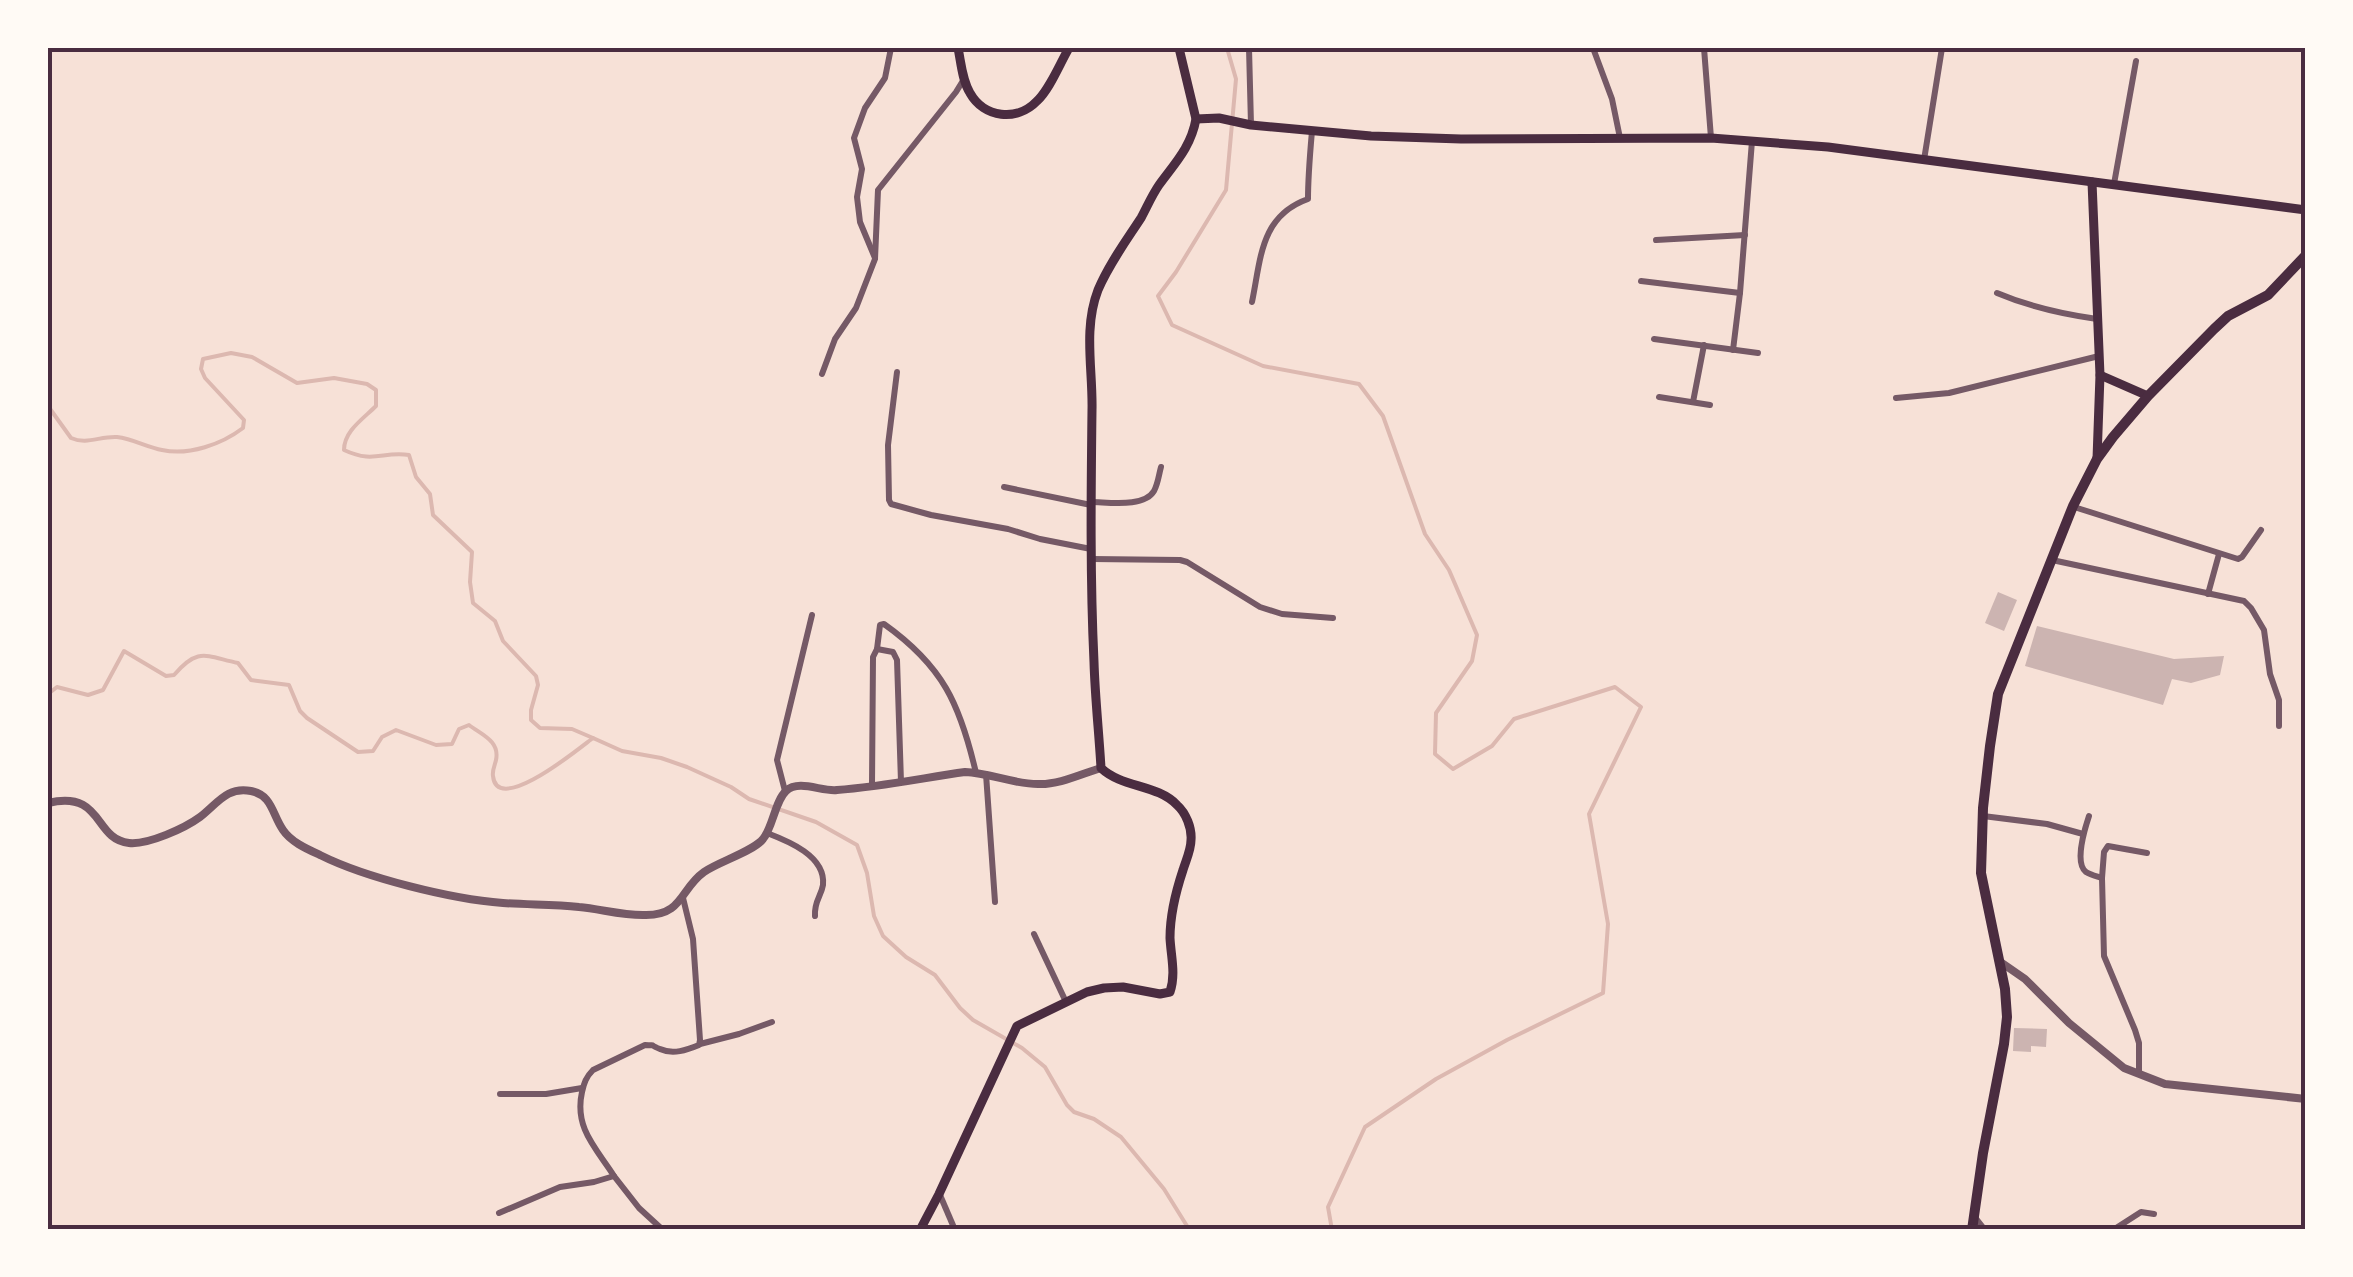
<svg xmlns="http://www.w3.org/2000/svg" width="2353" height="1277" font-family="'Open Sans',sans-serif">
<style>
.lines{fill:none;stroke-linecap:round;stroke-linejoin:round}
.stream{stroke:#dcb8b0;stroke-width:4}
.building{fill:#ccb4b1}
.minor{stroke:#755966;stroke-width:6}
.tertiary{stroke:#755966;stroke-width:8}
.secondary{stroke:#4a2c40;stroke-width:9}
.trunk{stroke:#4a2c40;stroke-width:10}
.neatline{fill:none;stroke:#4a2c40;stroke-width:4}
</style>
<rect width="100%" height="100%" fill="#f7e1d7"/>
<g class="lines">
<!-- stream -->
<g class="stream">
<path d="M 1227,48 L 1236,79 L 1226,190 L 1176,272 L 1158,296 L 1172,325 L 1263,366 L 1359,384 L 1383,416 L 1425,534 L 1449,570 L 1477,635 L 1472,661 L 1436,713 L 1435,754 L 1453,769 L 1492,746 L 1514,719 L 1615,687 L 1641,707 L 1589,814 L 1608,924 L 1603,993 L 1507,1040 L 1436,1079 L 1365,1127 L 1328,1207 L 1332,1230"/>
<path d="M 48,406 L 71,438 C 87,445 100,436 117,437 C 133,439 147,447 162,450 C 189,456 222,444 243,428 L 244,420 L 205,378 L 201,369 L 203,359 L 231,353 L 252,357 L 297,383 L 334,378 L 367,384 L 376,390 L 376,406 C 363,419 344,431 344,450 C 374,464 382,451 409,455 L 416,477 L 430,494 L 433,515 L 472,552 L 470,582 L 473,603 L 495,621 L 503,641 L 536,676 L 538,685 L 531,710 L 531,720 L 540,728 L 572,729 L 593,738"/>
<path d="M 48,694 L 57,687 L 88,695 L 103,690 L 124,651 L 166,676 L 174,675 C 198,647 205,656 238,663 L 251,680 L 289,685 L 300,711 L 307,718 L 358,752 L 373,751 L 382,737 L 396,730 L 436,745 L 452,744 L 459,729 L 469,725 C 482,735 500,741 496,760 C 495,765 492,770 493,776 C 497,817 582,746 593,738 L 622,751 L 661,758 L 687,767 L 731,787 L 749,799 L 816,822 L 857,845 L 867,873 L 874,916 L 883,936 L 906,957 L 935,975 L 960,1008 L 973,1020 L 1022,1048 L 1045,1067 L 1067,1105 L 1074,1112 L 1094,1119 L 1121,1137 L 1164,1189 L 1187,1226 L 1188,1230"/>
</g>
</g>
<!-- building -->
<g class="building">
<path d="M 1998,592 L 2017,600 L 2004,631 L 1985,623 Z"/>
<path d="M 2037,626 L 2174,659 L 2224,656 L 2220,675 L 2191,683 L 2172,679 L 2163,705 L 2025,666 Z"/>
<path d="M 2014,1028 L 2047,1029 L 2046,1047 L 2031,1046 L 2031,1052 L 2013,1051 Z"/>
</g>
<g class="lines">
<!-- minor -->
<g class="minor">
<path d="M 1249,48 L 1251,125"/>
<path d="M 1593,48 L 1612,99 L 1620,138"/>
<path d="M 1704,48 L 1711,138"/>
<path d="M 1924,160 L 1942,48"/>
<path d="M 2114,184 L 2136,61"/>
<path d="M 1656,240 L 1745,235"/>
<path d="M 875,258 L 860,222 L 857,197 L 862,169 L 854,138 L 865,108 L 885,78 L 891,48"/>
<path d="M 1641,281 L 1740,293"/>
<path d="M 1997,293 C 2030,307 2061,314 2097,319"/>
<path d="M 1252,302 C 1261,259 1260,216 1308,199 C 1308,176 1310,154 1312,131"/>
<path d="M 1654,339 L 1758,353"/>
<path d="M 1733,350 L 1740,293 L 1752,141"/>
<path d="M 897,372 L 888,445 L 889,500 L 891,504 L 931,515 L 1008,529 L 1040,539 L 1091,549"/>
<path d="M 822,374 L 835,339 L 856,308 L 875,259 L 878,190 L 956,92 L 964,79"/>
<path d="M 1659,397 L 1710,405"/>
<path d="M 1896,398 L 1949,393 L 2099,356"/>
<path d="M 1693,402 L 1704,345"/>
<path d="M 1004,487 L 1091,505"/>
<path d="M 1091,502 C 1108,502 1144,508 1154,491 C 1158,484 1159,474 1161,467"/>
<path d="M 2074,507 L 2238,559 L 2242,557 L 2261,530"/>
<path d="M 1092,559 L 1180,560 L 1187,562 L 1260,607 L 1282,614 L 1333,618"/>
<path d="M 2052,560 L 2244,601 L 2251,608 L 2264,630 L 2270,674 L 2279,700 L 2279,726"/>
<path d="M 2208,594 L 2219,554"/>
<path d="M 877,649 L 880,625 L 884,624 C 943,666 960,704 976,773"/>
<path d="M 986,774 L 995,902"/>
<path d="M 872,785 L 873,657 L 877,649 L 893,652 L 897,660 L 901,782"/>
<path d="M 785,791 L 777,760 L 812,615"/>
<path d="M 1983,816 L 2047,824 L 2083,834"/>
<path d="M 2089,816 C 2085,828 2074,863 2086,872 C 2091,875 2096,876 2102,878 L 2104,956 L 2135,1030 L 2139,1043 L 2139,1074"/>
<path d="M 767,833 C 788,841 826,856 823,885 C 821,897 814,901 815,916"/>
<path d="M 2102,878 L 2104,852 L 2108,846 L 2147,853"/>
<path d="M 1034,934 L 1066,1002"/>
<path d="M 700,1044 L 739,1034 L 772,1022"/>
<path d="M 500,1094 L 546,1094 L 582,1088"/>
<path d="M 614,1176 C 596,1148 574,1128 582,1092 C 584,1083 586,1077 593,1070 L 645,1045 C 659,1046 647,1044 660,1049 C 673,1055 687,1050 699,1045 L 700,1040 L 693,939 L 683,898"/>
<path d="M 940,1195 L 955,1230"/>
<path d="M 499,1213 L 560,1187 L 594,1182 L 614,1176 L 639,1208 L 663,1230"/>
<path d="M 1974,1216 L 1985,1230"/>
<path d="M 2113,1230 L 2141,1212 L 2154,1214"/>
</g>
<!-- tertiary -->
<g class="tertiary">
<path d="M 48,803 C 104,790 93,839 129,843 C 148,845 185,828 200,817 C 217,804 227,786 251,791 C 272,795 272,814 283,830 C 291,842 307,849 320,855 C 366,878 451,899 503,903 C 528,905 553,904 579,907 C 601,909 624,916 646,915 C 683,915 680,889 704,872 C 718,862 754,851 763,839 C 773,827 775,801 786,791 C 799,779 822,792 837,790 C 880,787 923,778 965,772 C 990,773 1013,784 1038,784 C 1059,785 1081,774 1101,768"/>
<path d="M 1999,961 L 2025,979 L 2069,1023 L 2124,1068 L 2165,1084 L 2306,1099"/>
</g>
<!-- secondary -->
<g class="secondary">
<path d="M 958,48 C 961,62 962,80 970,93 C 984,118 1017,122 1037,101 C 1050,89 1060,63 1069,48"/>
<path d="M 1196,119 L 1219,118 L 1251,125 L 1371,136 L 1461,139 L 1711,138 L 1828,147 L 2306,210"/>
<path d="M 2092,182 L 2100,375 L 2097,459"/>
<path d="M 2100,375 L 2148,396"/>
<path d="M 920,1230 L 939,1194 L 1017,1026 L 1087,992 L 1104,988 L 1123,987 L 1160,994 L 1170,992 C 1176,974 1171,957 1170,938 C 1170,915 1176,891 1183,870 C 1186,860 1191,850 1191,840 C 1192,828 1186,813 1177,805 C 1157,784 1122,788 1101,768 C 1099,733 1095,697 1094,662 C 1090,578 1091,494 1092,410 C 1093,370 1083,329 1098,290 C 1109,264 1126,241 1141,218 C 1147,207 1152,195 1159,185 C 1175,163 1191,147 1196,119 L 1179,48"/>
</g>
<!-- trunk -->
<path class="trunk" d="M 1972,1230 L 1983,1153 L 2004,1044 L 2007,1017 L 2005,989 L 1981,873 L 1983,808 L 1990,746 L 1998,694 L 2073,506 L 2097,459 L 2113,437 L 2148,396 L 2214,329 L 2228,316 L 2268,295 L 2306,255"/>
</g>
<!-- border -->
<rect width="2353" height="1277" fill="none" stroke="#fffaf5" stroke-width="100"/>
<rect x="50" y="50" width="2253" height="1177" class="neatline"/>
</svg>
